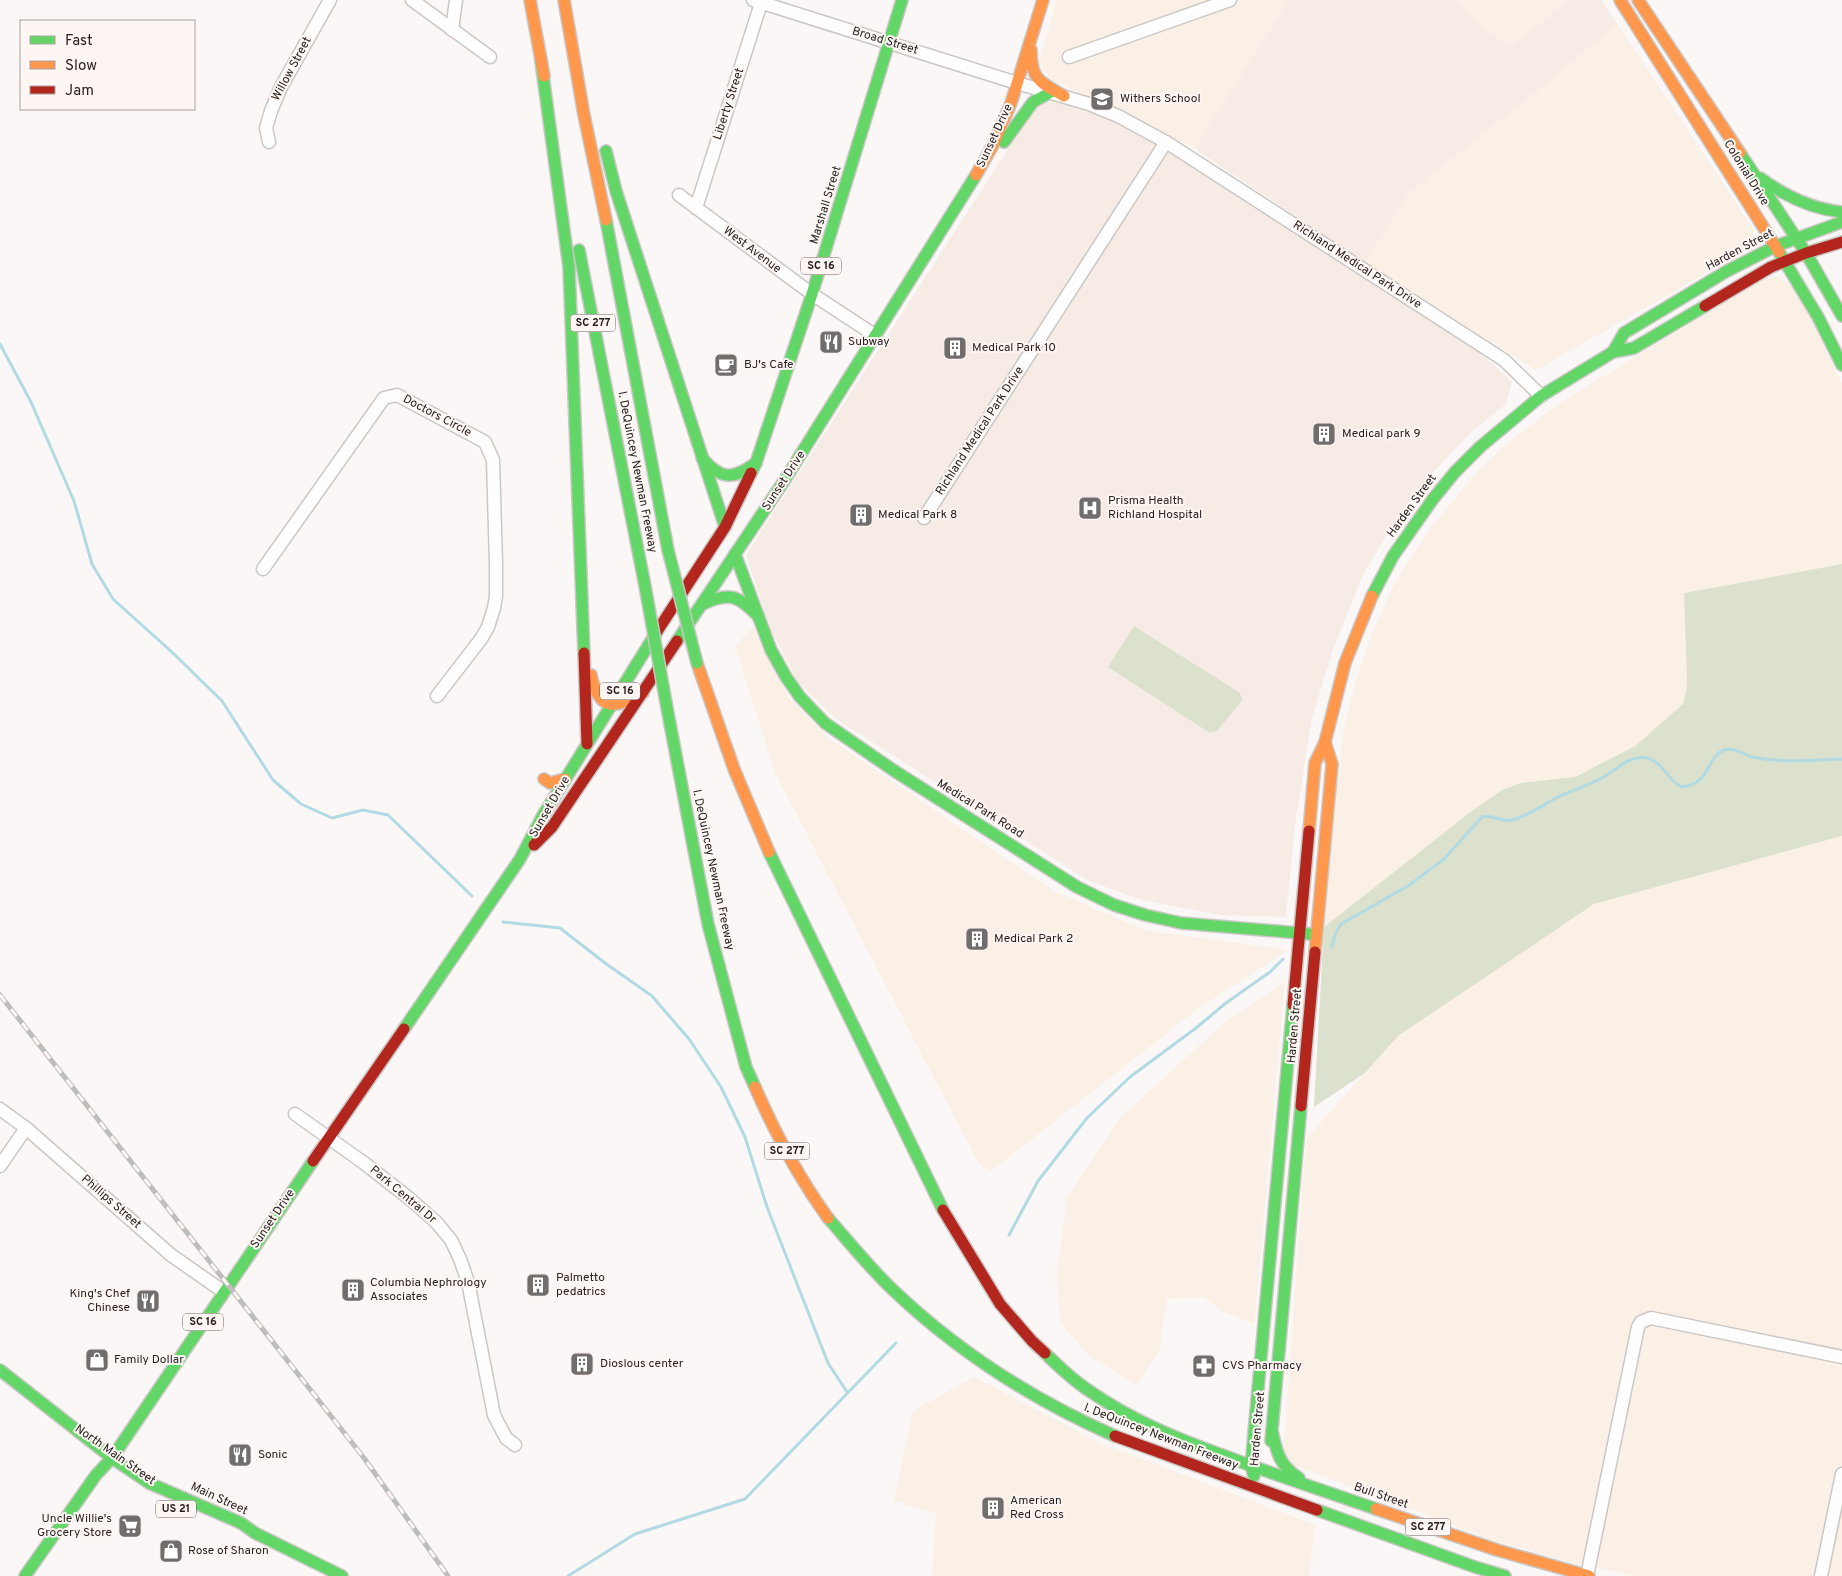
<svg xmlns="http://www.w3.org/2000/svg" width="1842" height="1576" font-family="Overpass,sans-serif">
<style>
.commercial{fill:#fbf0e6}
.built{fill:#f7ebe6}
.green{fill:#dce1cd}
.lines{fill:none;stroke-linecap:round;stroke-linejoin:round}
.stream{stroke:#b1dae3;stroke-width:3}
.street-casing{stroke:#cac7c5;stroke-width:15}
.fast-casing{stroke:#cac7c5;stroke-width:14}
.slow-casing{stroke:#cac7c5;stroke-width:14}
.jam-casing{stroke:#cac7c5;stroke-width:14}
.street{stroke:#fefefe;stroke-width:12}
.fast{stroke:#63d668;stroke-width:11}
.slow{stroke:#ff974d;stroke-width:11}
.jam{stroke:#b3261e;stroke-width:11}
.rail-casing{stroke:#bebdbd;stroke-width:5}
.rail{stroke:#fef6f3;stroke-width:3;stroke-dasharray:9;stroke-linecap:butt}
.fast-bridge-casing{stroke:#cac7c5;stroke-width:14;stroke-linecap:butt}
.fast-bridge{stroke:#63d668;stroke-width:11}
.labels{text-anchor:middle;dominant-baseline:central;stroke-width:4;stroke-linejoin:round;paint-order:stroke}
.shield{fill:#fef6f3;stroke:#686261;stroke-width:1}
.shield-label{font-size:11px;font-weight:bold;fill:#272322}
.street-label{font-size:12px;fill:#272322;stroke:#fef6f3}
.poi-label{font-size:12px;fill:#272322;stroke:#fef6f3;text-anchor:start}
</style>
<rect width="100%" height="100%" fill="#fbf7f6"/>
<!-- commercial -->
<g class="commercial">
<path d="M 1057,0 L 1289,0 L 1194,148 L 1049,78 L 1039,62 Z"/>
<path d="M 1457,0 L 1569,0 L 1512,46 L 1481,28 Z"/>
<path d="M 1617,23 L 1753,229 L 1753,238 L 1747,250 L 1536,370 L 1365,263 L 1409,192 Z"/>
<path d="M 1775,276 L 1787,282 L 1799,294 L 1842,384 L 1842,564 L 1684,593 L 1687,686 L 1683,704 L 1635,746 L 1575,777 L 1520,783 L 1502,790 L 1473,810 L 1324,927 L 1337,780 L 1344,728 L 1356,680 L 1371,636 L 1394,585 L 1428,531 L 1477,472 L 1511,440 L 1563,401 L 1758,282 Z"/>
<path d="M 753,627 L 787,695 L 827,737 L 1054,891 L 1144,930 L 1288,950 L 1195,1011 L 991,1171 L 979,1164 L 776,775 L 735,646 Z"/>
<path d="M 1842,836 L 1842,1576 L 1636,1576 L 1574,1563 L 1490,1539 L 1283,1461 L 1306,1139 L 1398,1036 L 1594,904 Z"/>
<path d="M 1285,982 L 1254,1324 L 1222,1311 L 1203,1297 L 1167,1299 L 1159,1353 L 1136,1385 L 1089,1356 L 1060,1322 L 1057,1273 L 1067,1197 L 1120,1118 L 1223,1024 Z"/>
<path d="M 974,1377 L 1100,1443 L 1315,1525 L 1309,1576 L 932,1576 L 936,1513 L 894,1501 L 913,1411 Z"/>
</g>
<!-- built -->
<g class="built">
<path d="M 1289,0 L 1457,0 L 1481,28 L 1512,46 L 1569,0 L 1601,0 L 1617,23 L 1547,83 L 1409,192 L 1365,263 L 1194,148 Z"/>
<path d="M 1053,101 L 1078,108 L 1130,126 L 1448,330 L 1493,364 L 1512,382 L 1506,404 L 1471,432 L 1417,490 L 1392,526 L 1363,575 L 1333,649 L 1312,718 L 1295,825 L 1286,917 L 1220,915 L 1142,900 L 1089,881 L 836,719 L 798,682 L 770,628 L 746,555 L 1037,104 Z"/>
</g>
<!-- green -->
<g class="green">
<path d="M 1842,564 L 1842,836 L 1594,904 L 1398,1036 L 1365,1073 L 1314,1107 L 1324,927 L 1473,810 L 1502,790 L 1520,783 L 1575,777 L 1635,746 L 1683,704 L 1687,686 L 1684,593 Z"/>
<path d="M 1134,626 L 1240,693 L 1242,699 L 1241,702 L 1217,731 L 1210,733 L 1108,667 Z"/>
</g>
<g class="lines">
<!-- stream -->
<g class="stream">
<path d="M 0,344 L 31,402 L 74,501 L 92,564 L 113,599 L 174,654 L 222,701 L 273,780 L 301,804 L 332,818 L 363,810 L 388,815 L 472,896"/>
<path d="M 503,922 L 560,928 L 605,963 L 652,996 L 689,1039 L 721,1087 L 745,1137 L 767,1207 L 828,1363 L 847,1392"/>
<path d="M 1332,947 L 1335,934 L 1341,924 L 1408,886 L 1444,859 L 1482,817 C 1493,814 1502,823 1512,820 C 1529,816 1544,804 1560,796 C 1574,790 1589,785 1602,778 C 1615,771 1630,754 1647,758 C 1662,761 1668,781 1682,787 C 1712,783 1705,758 1724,750 C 1735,746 1746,757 1757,758 C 1785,763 1813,760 1842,759"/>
<path d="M 1009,1235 L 1038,1181 L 1087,1118 L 1130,1077 L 1196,1028 L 1226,1003 L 1270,972 L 1283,959"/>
<path d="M 568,1576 L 635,1534 L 745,1499 L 896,1343"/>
</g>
<!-- street casing -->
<g class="street-casing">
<g id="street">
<path d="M 412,0 L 490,57"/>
<path d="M 753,0 L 1017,83 L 1089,104 L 1118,116 L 1166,142 L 1504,360 L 1541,396"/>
<path d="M 452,30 L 456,0"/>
<path d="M 1069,57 L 1230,0"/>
<path d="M 269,142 L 266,128 L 271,111 L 281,87 L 330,0"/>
<path d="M 679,195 L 812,294 L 876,336"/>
<path d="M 696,208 L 762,0"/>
<path d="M 924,518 L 1166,142"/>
<path d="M 263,569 L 384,398 L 397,395 L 485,442 L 493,460 L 496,564 L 496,596 L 494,608 L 488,627 L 481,639 L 437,696"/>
<path d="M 0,1109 L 26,1128 L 171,1255 L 224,1292"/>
<path d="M 295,1114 L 364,1163 L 410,1199 L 436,1222 L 451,1240 L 460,1259 L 468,1282 L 494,1415 L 506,1438 L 515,1445"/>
<path d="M 0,1166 L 26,1128"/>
<path d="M 1587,1576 L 1638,1327 L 1641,1322 L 1651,1318 L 1842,1357"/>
<path d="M 1821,1576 L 1842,1474"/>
</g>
</g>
<!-- fast casing -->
<g class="fast-casing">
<g id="fast">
<path d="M 541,61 L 569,267 L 584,653"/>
<path d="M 1004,142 L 1033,102 L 1051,92"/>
<path d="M 606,151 L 616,191 L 725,527"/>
<path d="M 1740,153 L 1806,253 L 1842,316"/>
<path d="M 1760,178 C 1785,196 1811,209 1842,212"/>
<path d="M 606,220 L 668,550"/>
<path d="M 579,250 L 645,586"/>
<path d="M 1779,252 L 1818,317 L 1842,365"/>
<path d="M 1613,352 L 1624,333 L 1727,271 L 1776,246 L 1842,222"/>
<path d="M 702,458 C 721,480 733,480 756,463"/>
<path d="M 751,473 L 756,463 L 812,294 L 902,0"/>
<path d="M 735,554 L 771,650 L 786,677 L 800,697 L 825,723 L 893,770 L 1077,887 L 1114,905 L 1145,915 L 1181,923 L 1310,934"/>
<path d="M 1372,596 L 1393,556 L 1433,499 L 1455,472 L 1480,447 L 1541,396 L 1613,352 L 1634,348 L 1705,306"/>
<path d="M 703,604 C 729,591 739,596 758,616"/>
<path d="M 677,641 L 784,481 L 976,175"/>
<path d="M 667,708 L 708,924 L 746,1067 L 755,1087"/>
<path d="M 769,852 L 943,1210"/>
<path d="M 404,1029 L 520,859 L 542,817 L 656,633"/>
<path d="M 828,1218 C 849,1242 869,1267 892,1289 C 958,1352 1031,1399 1115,1436"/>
<path d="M 1045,1353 C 1059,1367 1074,1381 1091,1392 C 1133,1421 1178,1439 1225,1456 C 1275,1475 1325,1491 1376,1509"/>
<path d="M 0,1370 L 112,1458 L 149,1483 L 241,1523 L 255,1533 L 342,1576"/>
<path d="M 1272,1431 C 1277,1453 1279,1465 1299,1478"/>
<path d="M 1271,1441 L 1301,1106"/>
<path d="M 1254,1476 L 1251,1466 L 1293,1005"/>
<path d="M 1317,1510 L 1475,1567 L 1505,1576"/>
<path d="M 25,1576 L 96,1475 L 112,1458 L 313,1161"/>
</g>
</g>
<!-- slow casing -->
<g class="slow-casing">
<g id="slow">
<path d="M 530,0 L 544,76"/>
<path d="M 564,0 L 584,115 L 606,220"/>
<path d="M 1620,0 L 1779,252"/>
<path d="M 1638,0 L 1740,153"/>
<path d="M 1031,50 C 1031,80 1040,82 1064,96"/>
<path d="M 976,175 L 993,145 L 1011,103 L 1043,0"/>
<path d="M 697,663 L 734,769 L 769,852"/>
<path d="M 591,675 C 599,711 614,710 643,693"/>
<path d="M 544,779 L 550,783 L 565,779"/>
<path d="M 1309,831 L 1315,763 L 1325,742 L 1345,663 L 1372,596"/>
<path d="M 1315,952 L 1332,764 L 1325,742"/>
<path d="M 755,1087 C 775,1133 799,1178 828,1218"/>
<path d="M 1376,1509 L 1497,1550 L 1589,1576"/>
</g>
</g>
<!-- jam casing -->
<g class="jam-casing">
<g id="jam">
<path d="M 1705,306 L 1771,267 L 1806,253 L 1842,242"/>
<path d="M 656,633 L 725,527 L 751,473"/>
<path d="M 584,653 L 587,744"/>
<path d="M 534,845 L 552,827 L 677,641"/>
<path d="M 1293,1005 L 1309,831"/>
<path d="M 1301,1106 L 1315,952"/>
<path d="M 313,1161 L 404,1029"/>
<path d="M 943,1210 L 1000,1304 L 1032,1341 L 1045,1353"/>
<path d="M 1115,1436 L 1317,1510"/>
</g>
</g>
<!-- street -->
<use href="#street" class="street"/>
<!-- fast -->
<use href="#fast" class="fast"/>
<!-- slow -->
<use href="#slow" class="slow"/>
<!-- jam -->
<use href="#jam" class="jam"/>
<!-- rail casing -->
<g class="rail-casing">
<path id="rail" d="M 0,995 L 364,1458 L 448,1576"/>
</g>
<!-- rail -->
<use href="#rail" class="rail"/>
<!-- fast-bridge casing -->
<g class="fast-bridge-casing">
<g id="fast-bridge">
<path d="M 668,550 L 697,663"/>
<path d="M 645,586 L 667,708"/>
</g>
</g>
<!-- fast-bridge -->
<use href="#fast-bridge" class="fast-bridge"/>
</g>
<!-- icons -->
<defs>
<g id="school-square" transform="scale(1.25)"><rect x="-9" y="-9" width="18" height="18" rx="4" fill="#716d6c" stroke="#fef6f3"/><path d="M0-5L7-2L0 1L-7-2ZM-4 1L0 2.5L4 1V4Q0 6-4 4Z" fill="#fff"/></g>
<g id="restaurant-square" transform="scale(1.25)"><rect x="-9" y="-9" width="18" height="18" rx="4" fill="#716d6c" stroke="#fef6f3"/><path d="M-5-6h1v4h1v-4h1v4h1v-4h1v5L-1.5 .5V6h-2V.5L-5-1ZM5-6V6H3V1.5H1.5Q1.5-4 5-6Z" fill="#fff"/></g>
<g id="building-square" transform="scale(1.25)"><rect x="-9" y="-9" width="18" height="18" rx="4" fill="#716d6c" stroke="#fef6f3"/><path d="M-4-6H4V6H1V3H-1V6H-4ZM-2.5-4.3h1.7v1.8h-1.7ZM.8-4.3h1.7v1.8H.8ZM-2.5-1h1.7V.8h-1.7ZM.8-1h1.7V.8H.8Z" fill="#fff"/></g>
<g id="cafe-square" transform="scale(1.25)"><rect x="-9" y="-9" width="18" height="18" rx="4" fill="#716d6c" stroke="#fef6f3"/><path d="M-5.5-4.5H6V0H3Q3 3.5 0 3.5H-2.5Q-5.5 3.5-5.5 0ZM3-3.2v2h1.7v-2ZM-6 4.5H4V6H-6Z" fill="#fff"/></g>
<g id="hospital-square" transform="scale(1.25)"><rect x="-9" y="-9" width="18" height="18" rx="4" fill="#716d6c" stroke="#fef6f3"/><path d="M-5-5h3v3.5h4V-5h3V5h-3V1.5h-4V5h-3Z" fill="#fff"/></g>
<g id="shop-square" transform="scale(1.25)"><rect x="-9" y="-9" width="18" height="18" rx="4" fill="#716d6c" stroke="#fef6f3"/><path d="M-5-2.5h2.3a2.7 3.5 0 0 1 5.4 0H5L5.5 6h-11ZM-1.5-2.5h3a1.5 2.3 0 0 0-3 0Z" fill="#fff"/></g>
<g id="pharmacy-square" transform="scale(1.25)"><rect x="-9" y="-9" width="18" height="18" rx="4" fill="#716d6c" stroke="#fef6f3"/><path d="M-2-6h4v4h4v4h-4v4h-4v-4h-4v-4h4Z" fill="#fff"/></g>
<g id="supermarket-square" transform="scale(1.25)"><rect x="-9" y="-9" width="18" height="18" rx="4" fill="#716d6c" stroke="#fef6f3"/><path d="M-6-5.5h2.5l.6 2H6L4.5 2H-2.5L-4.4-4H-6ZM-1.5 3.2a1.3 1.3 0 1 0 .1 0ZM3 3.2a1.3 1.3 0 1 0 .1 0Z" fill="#fff"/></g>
</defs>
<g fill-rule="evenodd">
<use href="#school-square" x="1102" y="99"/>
<use href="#restaurant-square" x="831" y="342"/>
<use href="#building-square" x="955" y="348"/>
<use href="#cafe-square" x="726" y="365"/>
<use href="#building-square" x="1324" y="434"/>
<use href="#hospital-square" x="1090" y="508"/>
<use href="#building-square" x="861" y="515"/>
<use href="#building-square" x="977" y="939"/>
<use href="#building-square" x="538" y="1285"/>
<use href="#building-square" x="353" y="1290"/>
<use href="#restaurant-square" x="148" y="1301"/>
<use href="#shop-square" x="97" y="1360"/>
<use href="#building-square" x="582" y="1364"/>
<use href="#pharmacy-square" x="1204" y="1366"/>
<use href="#restaurant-square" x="240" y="1455"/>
<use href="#building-square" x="993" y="1508"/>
<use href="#supermarket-square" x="130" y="1526"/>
<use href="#shop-square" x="171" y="1551"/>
</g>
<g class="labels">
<!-- shield labels -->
<g class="shield">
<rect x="801" y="257.5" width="40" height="17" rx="4"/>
<rect x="570.5" y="314.5" width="45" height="17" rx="4"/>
<rect x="600" y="682.5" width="40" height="17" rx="4"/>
<rect x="764.5" y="1142.5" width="45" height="17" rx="4"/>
<rect x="183" y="1313.5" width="40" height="17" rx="4"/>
<rect x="156" y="1500.5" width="40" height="17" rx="4"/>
<rect x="1405.5" y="1518.5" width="45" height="17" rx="4"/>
</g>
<g class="shield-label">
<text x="821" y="266">SC 16</text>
<text x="593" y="323">SC 277</text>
<text x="620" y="691">SC 16</text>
<text x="787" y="1151">SC 277</text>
<text x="203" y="1322">SC 16</text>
<text x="176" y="1509">US 21</text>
<text x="1428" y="1527">SC 277</text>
</g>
<!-- street labels -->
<g class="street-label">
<text transform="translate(885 41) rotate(17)">Broad Street</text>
<text transform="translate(292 69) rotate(-62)">Willow Street</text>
<text transform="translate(729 104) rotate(-72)">Liberty Street</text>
<text transform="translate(995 136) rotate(-65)">Sunset Drive</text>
<text transform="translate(1746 173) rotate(58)">Colonial Drive</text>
<text transform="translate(826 205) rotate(-73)">Marshall Street</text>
<text transform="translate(752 250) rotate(37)">West Avenue</text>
<text transform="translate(1740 250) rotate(-28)">Harden Street</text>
<text transform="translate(1357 265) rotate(33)">Richland Medical Park Drive</text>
<text transform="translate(437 416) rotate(28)">Doctors Circle</text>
<text transform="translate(980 431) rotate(-57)">Richland Medical Park Drive</text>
<text transform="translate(637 472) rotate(79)">I. DeQuincey Newman Freeway</text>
<text transform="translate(784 481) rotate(-57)">Sunset Drive</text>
<text transform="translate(1412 506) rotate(-54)">Harden Street</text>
<text transform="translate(550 807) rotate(-60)">Sunset Drive</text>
<text transform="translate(980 809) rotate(32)">Medical Park Road</text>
<text transform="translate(713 870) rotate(78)">I. DeQuincey Newman Freeway</text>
<text transform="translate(1295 1026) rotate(-85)">Harden Street</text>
<text transform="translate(403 1195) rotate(40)">Park Central Dr</text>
<text transform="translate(111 1202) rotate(41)">Phillips Street</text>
<text transform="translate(273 1219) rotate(-56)">Sunset Drive</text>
<text transform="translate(1258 1429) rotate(-85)">Harden Street</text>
<text transform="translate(1161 1437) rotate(21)">I. DeQuincey Newman Freeway</text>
<text transform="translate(115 1455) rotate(35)">North Main Street</text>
<text transform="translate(1381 1496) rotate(19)">Bull Street</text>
<text transform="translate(219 1499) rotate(25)">Main Street</text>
</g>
<!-- poi labels -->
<g class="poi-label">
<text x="1120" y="99">Withers School</text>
<text x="848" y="342">Subway</text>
<text x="972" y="348">Medical Park 10</text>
<text x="744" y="365">BJ's Cafe</text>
<text x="1342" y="434">Medical park 9</text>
<text x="1108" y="501">Prisma Health<tspan x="1108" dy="14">Richland Hospital</tspan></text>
<text x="878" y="515">Medical Park 8</text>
<text x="994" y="939">Medical Park 2</text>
<text x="556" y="1278">Palmetto<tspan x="556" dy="14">pedatrics</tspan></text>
<text x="370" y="1283">Columbia Nephrology<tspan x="370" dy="14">Associates</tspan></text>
<text x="130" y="1294" text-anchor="end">King's Chef<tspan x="130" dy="14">Chinese</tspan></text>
<text x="114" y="1360">Family Dollar</text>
<text x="600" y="1364">Dioslous center</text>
<text x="1222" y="1366">CVS Pharmacy</text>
<text x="258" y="1455">Sonic</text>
<text x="1010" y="1501">American<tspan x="1010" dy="14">Red Cross</tspan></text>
<text x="112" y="1519" text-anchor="end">Uncle Willie's<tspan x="112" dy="14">Grocery Store</tspan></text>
<text x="188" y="1551">Rose of Sharon</text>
</g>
</g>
<!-- legend -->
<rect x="20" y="20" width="175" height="90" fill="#fef6f3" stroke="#a8a29f"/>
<rect x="30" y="36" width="25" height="8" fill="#63d668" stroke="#a8a29f"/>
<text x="65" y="45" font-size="15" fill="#272322">Fast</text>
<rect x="30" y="61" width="25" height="8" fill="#ff974d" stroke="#a8a29f"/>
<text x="65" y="70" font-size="15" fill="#272322">Slow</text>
<rect x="30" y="86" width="25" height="8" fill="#b3261e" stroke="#a8a29f"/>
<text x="65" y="95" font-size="15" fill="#272322">Jam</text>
</svg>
